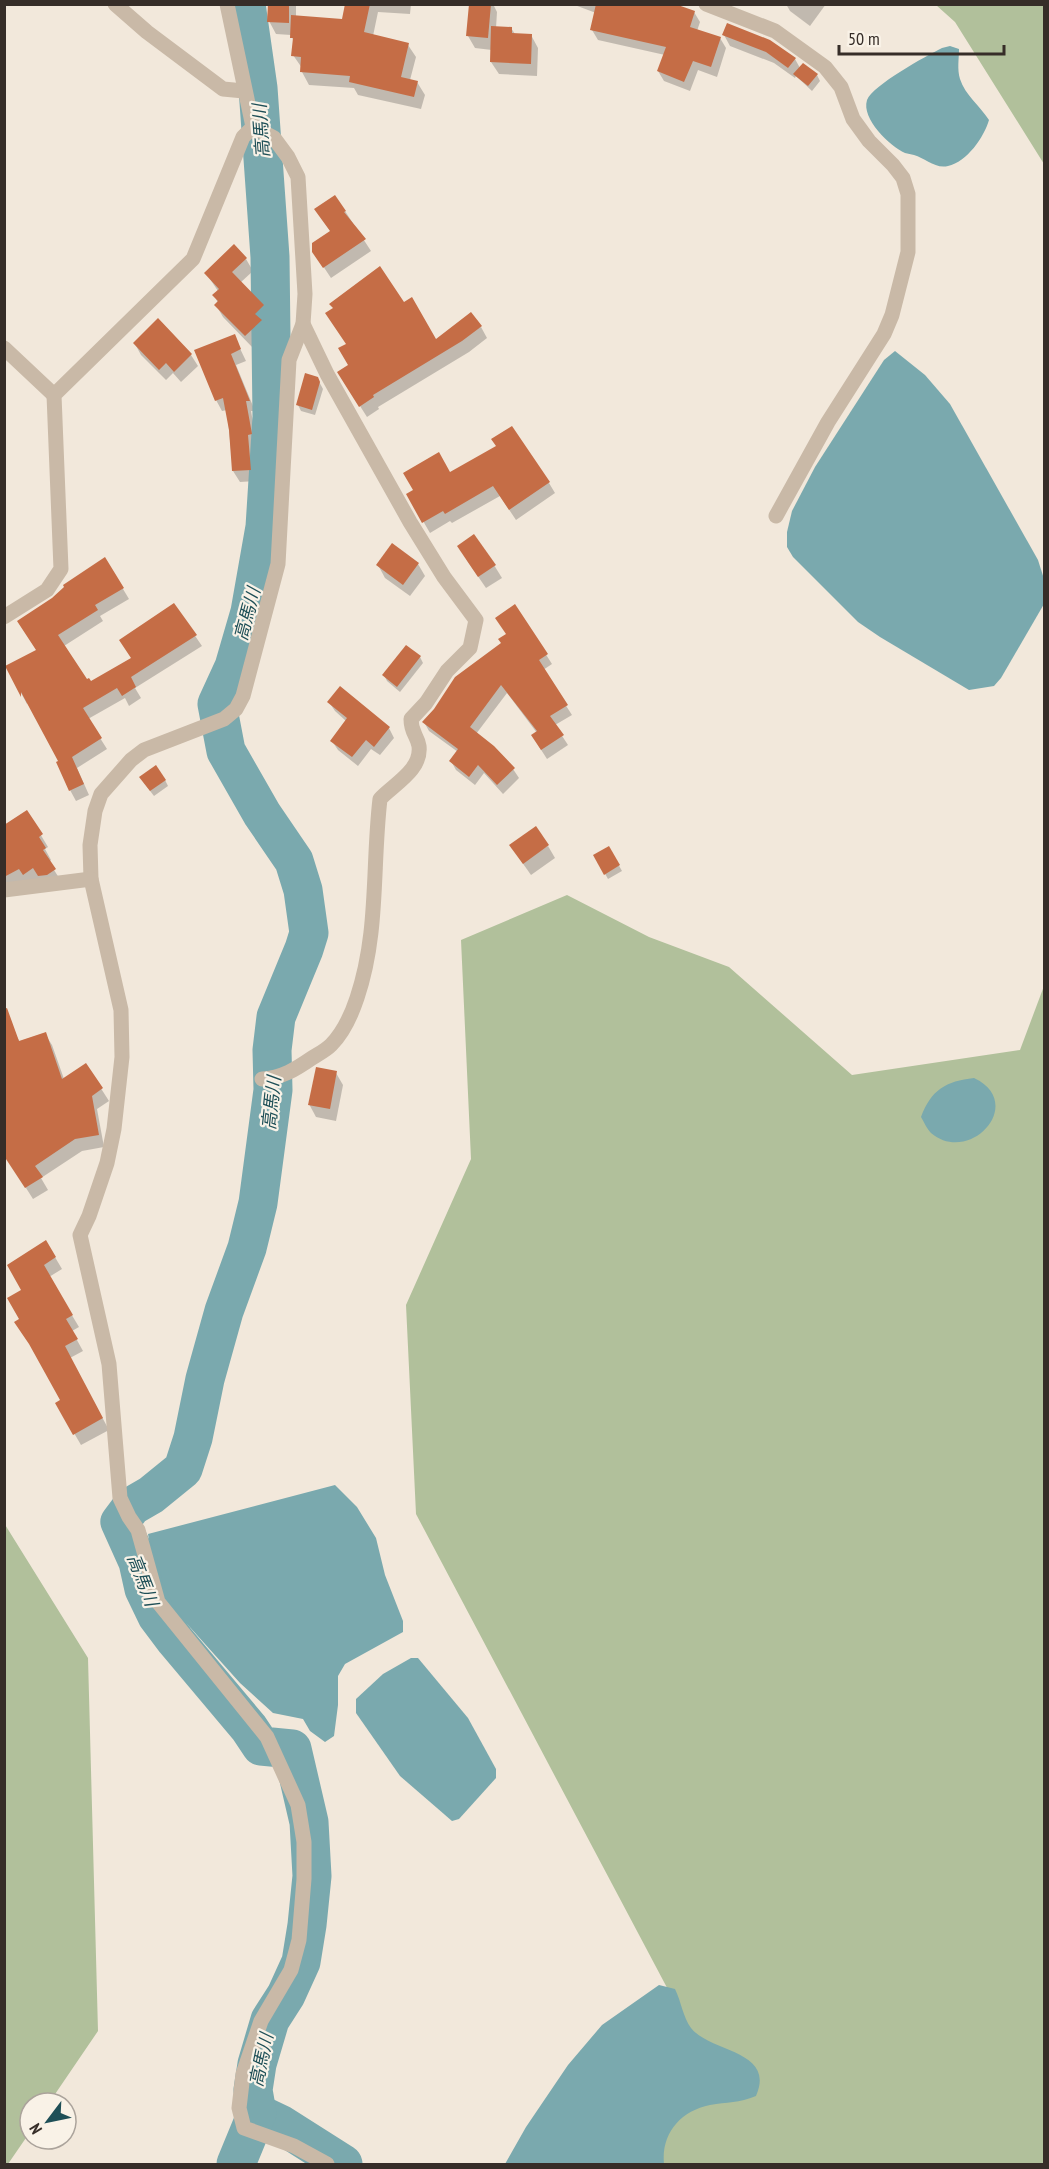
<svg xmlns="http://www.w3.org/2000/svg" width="1049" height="2169" font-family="'PT Sans Narrow','Noto Sans JP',sans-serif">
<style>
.green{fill:#b1c09b}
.water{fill:#7aa9ae}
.shadow{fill:#0003}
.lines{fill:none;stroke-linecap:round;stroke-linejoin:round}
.river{stroke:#7aa9ae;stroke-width:39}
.building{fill:#c56d46}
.street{stroke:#c9b9a7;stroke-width:15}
.labels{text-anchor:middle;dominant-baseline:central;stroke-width:4.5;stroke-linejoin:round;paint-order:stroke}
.water-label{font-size:18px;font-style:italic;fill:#1e4f57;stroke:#f9f2e7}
</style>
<rect width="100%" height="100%" fill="#f2e8db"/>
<!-- green -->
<g class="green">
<path d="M 936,5 L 1044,5 L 1044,164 L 955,22 Z"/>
<path d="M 567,895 L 649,937 L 729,967 L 852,1075 L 1020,1050 L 1044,986 L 1044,2164 L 568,2164 L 673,1999 L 416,1514 L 406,1305 L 471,1159 L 461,940 Z"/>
<path d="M 4,1523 L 88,1658 L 98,2031 L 49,2103 L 30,2103 L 30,2132 L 8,2164 L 4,2164 Z"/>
</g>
<!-- water -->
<g class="water">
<path d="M 950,46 L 959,49 C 959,59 957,69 960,79 C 965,95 980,106 989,120 C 984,137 967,162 948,166 C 935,169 925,158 914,155 C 911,154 908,154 905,153 C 890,146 861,119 867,100 C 873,85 926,56 942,48 Z"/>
<path d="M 895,351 L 925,375 L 950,404 L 1038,560 L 1044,579 L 1044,604 L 1001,678 L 994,686 L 969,690 L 880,637 L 858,622 L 793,557 L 787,547 L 787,532 L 792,511 L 815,467 L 884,360 Z"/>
<path d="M 974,1078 C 1027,1103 970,1166 931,1133 C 927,1129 924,1122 921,1117 C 931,1090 946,1081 974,1078 Z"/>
<path d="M 335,1485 L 357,1507 L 376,1538 L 385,1575 L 403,1621 L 403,1632 L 345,1664 L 338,1676 L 338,1705 L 334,1736 L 325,1742 L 310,1731 L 303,1719 L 273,1713 L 240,1683 L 170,1605 L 154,1567 L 148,1534 Z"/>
<path d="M 411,1658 L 418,1658 L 468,1718 L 496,1769 L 496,1778 L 459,1819 L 452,1821 L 400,1776 L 356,1713 L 356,1699 L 383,1674 Z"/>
<path d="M 659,1985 L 675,1989 C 681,2001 683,2017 691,2028 C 711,2053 776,2050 756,2096 C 739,2103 727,2102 710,2105 C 680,2111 661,2134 664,2164 L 505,2164 L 526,2127 L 568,2065 L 602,2025 Z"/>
</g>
<!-- shadow -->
<g class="shadow">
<path d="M 270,4 L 296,4 L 296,17 L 343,20 L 346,4 L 411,4 L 410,14 L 378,12 L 373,36 L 408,45 L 416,57 L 410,80 L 417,82 L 425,95 L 421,109 L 358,95 L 354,88 L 309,85 L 302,72 L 302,68 L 293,55 L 294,42 L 291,35 L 276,34 L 269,21 Z"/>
<path d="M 470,4 L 493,4 L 497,12 L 496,28 L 511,28 L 515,34 L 531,35 L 538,48 L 537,76 L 499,74 L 491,62 L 492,50 L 475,48 L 468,36 Z"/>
<path d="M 572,4 L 670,4 L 694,12 L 700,22 L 697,31 L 720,38 L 726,48 L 717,77 L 698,70 L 690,91 L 664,81 L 658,71 L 665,55 L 598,40 L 592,30 L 596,13 Z"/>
<path d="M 786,4 L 826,4 L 810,26 L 790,11 Z"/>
<path d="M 724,35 L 795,59 L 800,68 L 817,75 L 820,81 L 812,91 L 796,76 L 795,78 L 774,63 L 730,46 Z"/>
<path d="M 316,210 L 345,211 L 371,251 L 331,278 L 321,263 L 331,232 Z"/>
<path d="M 246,259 L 253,271 L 240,283 L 263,306 L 270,318 L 263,325 L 267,333 L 253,348 L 223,317 L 216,305 L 218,303 L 214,295 L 218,291 L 206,273 Z"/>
<path d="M 403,304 L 435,341 L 481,327 L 487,338 L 469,352 L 378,407 L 379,409 L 367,417 L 346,384 L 350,366 Z"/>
<path d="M 158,321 L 191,355 L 198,366 L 181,382 L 173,373 L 166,380 L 141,355 L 135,344 Z"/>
<path d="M 234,336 L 246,361 L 236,365 L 255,411 L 251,411 L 257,445 L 254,446 L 256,481 L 240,482 L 233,471 L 227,410 L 222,411 L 216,400 Z"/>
<path d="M 317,378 L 323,389 L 315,415 L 301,411 L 298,405 Z"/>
<path d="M 450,474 L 549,483 L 555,493 L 516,520 L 500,496 L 452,523 L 450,521 L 430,533 L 408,495 Z"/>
<path d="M 105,559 L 129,599 L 100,616 L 103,621 L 64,646 L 87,681 L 90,683 L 132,658 L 174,605 L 202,646 L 135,688 L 141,698 L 129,706 L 125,698 L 88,719 L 107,749 L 77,768 L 89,795 L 76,801 L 70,790 L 60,762 L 27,699 L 27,704 L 7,667 L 37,651 L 53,599 Z"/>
<path d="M 466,559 L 494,565 L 502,578 L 486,588 Z"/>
<path d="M 418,564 L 425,576 L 410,596 L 385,578 L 378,565 Z"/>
<path d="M 515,606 L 552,664 L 543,670 L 572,715 L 555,725 L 568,745 L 547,759 L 538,745 L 537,733 L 507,693 L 476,734 L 513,769 L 519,778 L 503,794 L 484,773 L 475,785 L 456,770 L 451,761 L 458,752 L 429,731 L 424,722 L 502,643 L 508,635 Z"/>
<path d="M 406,647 L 420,657 L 423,663 L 400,692 L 387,681 L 384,675 Z"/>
<path d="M 329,702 L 389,728 L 394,738 L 380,755 L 371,749 L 358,766 L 338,750 L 332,741 L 346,721 L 335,711 Z"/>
<path d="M 165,780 L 168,786 L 154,796 L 144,783 Z"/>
<path d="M 27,812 L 48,847 L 45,849 L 51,860 L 49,862 L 61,881 L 4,888 L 4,827 Z"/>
<path d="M 548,846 L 555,858 L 531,875 L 519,858 Z"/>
<path d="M 609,848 L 622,871 L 608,879 L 595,856 Z"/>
<path d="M 14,1032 L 20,1042 L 45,1034 L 52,1045 L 64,1079 L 86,1065 L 109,1101 L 97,1109 L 104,1147 L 82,1151 L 41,1178 L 48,1190 L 33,1199 L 14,1169 Z"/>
<path d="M 336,1073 L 343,1085 L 336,1121 L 316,1117 L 309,1104 Z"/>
<path d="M 46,1242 L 62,1269 L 49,1277 L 79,1327 L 72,1331 L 83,1351 L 70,1358 L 109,1430 L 81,1445 L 57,1404 L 62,1401 L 21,1319 L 23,1291 Z"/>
</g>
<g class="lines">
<!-- river -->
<g class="river">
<path d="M 257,2113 L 280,2124 L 343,2164"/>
<path d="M 236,2164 L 257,2113 L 253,2090 L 257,2064 L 270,2020 L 286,1995 L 301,1962 L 307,1925 L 312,1876 L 309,1822 L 292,1749 L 261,1746 L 249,1728 L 175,1640 L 157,1616 L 144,1589 L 138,1562 L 120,1522 L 132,1506 L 151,1495 L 183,1469 L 193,1438 L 205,1379 L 224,1311 L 247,1248 L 258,1203 L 273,1090 L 272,1050 L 276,1017 L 304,949 L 309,933 L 303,890 L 294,861 L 262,814 L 226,751 L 217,704 L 234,667 L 250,612 L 265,527 L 272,417 L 270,257 L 258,88 L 246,4"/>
</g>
</g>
<!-- building -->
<g class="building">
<path d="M 268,4 L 289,4 L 289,23 L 267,22 Z"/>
<path d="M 345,4 L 370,4 L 364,32 L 409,43 L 401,77 L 418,81 L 414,97 L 349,82 L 350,76 L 300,72 L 301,57 L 291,56 L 293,38 L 290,38 L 291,15 L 342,19 Z"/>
<path d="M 469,4 L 491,4 L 488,38 L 466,36 Z"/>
<path d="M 596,4 L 675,4 L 695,11 L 690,27 L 721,37 L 711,67 L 693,61 L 684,82 L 657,71 L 666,47 L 590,30 Z"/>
<path d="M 727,23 L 770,40 L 796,58 L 788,68 L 766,52 L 722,35 Z"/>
<path d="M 491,26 L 512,27 L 512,33 L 532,34 L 531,64 L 490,62 Z"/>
<path d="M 803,63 L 818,74 L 808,86 L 793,74 Z"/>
<path d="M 335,195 L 346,211 L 344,212 L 366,239 L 323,268 L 312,252 L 312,243 L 330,231 L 314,209 Z"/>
<path d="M 234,244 L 247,258 L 232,272 L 264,305 L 255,314 L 262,320 L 245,336 L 214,305 L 218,301 L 212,295 L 219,289 L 204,273 Z"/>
<path d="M 380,266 L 404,302 L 412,297 L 436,339 L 471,312 L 482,326 L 462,341 L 373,395 L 374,397 L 359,407 L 337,372 L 348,365 L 338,348 L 346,344 L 325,313 L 333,308 L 329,304 Z"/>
<path d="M 158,318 L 192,354 L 174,372 L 166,363 L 159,370 L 133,343 Z"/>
<path d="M 235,334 L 241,349 L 231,354 L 250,401 L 246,401 L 252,434 L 248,435 L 251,470 L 232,471 L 229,430 L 223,398 L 215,401 L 194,350 Z"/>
<path d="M 305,373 L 318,377 L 320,382 L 312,410 L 296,405 Z"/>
<path d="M 512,426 L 550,482 L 509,510 L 493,486 L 445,514 L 443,511 L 422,523 L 406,494 L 413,490 L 403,473 L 439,452 L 450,472 L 496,446 L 491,439 Z"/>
<path d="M 474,534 L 496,565 L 478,577 L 457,546 Z"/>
<path d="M 392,543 L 419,563 L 403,585 L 376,565 Z"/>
<path d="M 105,557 L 124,588 L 95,605 L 98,610 L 58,635 L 87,679 L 89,678 L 91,681 L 131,658 L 119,640 L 174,603 L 197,635 L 131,677 L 136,687 L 122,696 L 117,688 L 83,708 L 102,738 L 72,757 L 84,784 L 69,791 L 56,762 L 58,761 L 21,692 L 21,697 L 5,666 L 36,650 L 17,621 L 52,598 L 64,587 L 63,585 Z"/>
<path d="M 515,604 L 548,654 L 539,660 L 568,705 L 550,716 L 564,735 L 541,750 L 531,735 L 537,731 L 501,685 L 470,727 L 494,746 L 515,768 L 497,785 L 478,765 L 469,777 L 449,761 L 458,749 L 422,722 L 434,709 L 455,677 L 501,643 L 498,639 L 506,634 L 495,618 Z"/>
<path d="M 406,645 L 421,656 L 397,687 L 382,675 Z"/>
<path d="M 340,686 L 390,727 L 374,747 L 366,740 L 352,757 L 330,741 L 347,718 L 327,702 Z"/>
<path d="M 156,765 L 166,780 L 150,791 L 139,777 Z"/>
<path d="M 27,810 L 43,834 L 39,837 L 46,848 L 43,850 L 56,869 L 47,875 L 38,876 L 33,868 L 23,875 L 19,869 L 4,877 L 4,825 Z"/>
<path d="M 536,826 L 549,845 L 523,864 L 509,845 Z"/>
<path d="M 609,846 L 620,865 L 604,875 L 593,855 Z"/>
<path d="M 7,1008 L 19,1041 L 46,1032 L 62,1079 L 86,1063 L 103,1088 L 92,1096 L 99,1135 L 75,1139 L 35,1166 L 43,1177 L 25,1188 L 4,1156 L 4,1009 Z"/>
<path d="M 316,1067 L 337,1071 L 330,1109 L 308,1105 Z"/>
<path d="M 46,1240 L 56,1257 L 44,1265 L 73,1315 L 66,1319 L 78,1339 L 65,1346 L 103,1418 L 73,1435 L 55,1403 L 60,1400 L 29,1344 L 14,1322 L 19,1319 L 7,1298 L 21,1290 L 7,1265 Z"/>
</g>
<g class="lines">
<!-- street -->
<g class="street">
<path d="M 115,4 L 147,32 L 223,89 L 244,91"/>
<path d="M 227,4 L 253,127 L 274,138 L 288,157 L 298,177 L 305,294 L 303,324 L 289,360 L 278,564 L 243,696 L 236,709 L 224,719 L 144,750 L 131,760 L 101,794 L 95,811 L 90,845 L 91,879 L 121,1010 L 122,1057 L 114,1129 L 107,1163 L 89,1216 L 80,1235 L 109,1364 L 120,1498 L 129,1517 L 138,1530 L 158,1602 L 267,1737 L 298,1805 L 304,1842 L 304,1879 L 299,1940 L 291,1970 L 261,2021 L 243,2074 L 239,2108 L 244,2128 L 294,2146 L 327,2164"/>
<path d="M 706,4 L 775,31 L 825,67 L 841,87 L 853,119 L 869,141 L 893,165 L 903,178 L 908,194 L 908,252 L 892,315 L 884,334 L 828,422 L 776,516"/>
<path d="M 4,348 L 54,395"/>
<path d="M 4,617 L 47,590 L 61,569 L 54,395 L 193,259 L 243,137 L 253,127"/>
<path d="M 4,890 L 91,879"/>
<path d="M 262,1079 C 282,1078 296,1069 312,1058 C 318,1054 325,1051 331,1045 C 344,1032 351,1016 357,998 C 379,933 372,867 380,799 C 394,784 422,770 419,746 C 417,735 411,733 411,719 L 426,703 L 447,671 L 470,648 L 476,620 L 444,577 L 410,522 L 327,374 L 303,324"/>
</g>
</g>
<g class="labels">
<!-- water labels -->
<g class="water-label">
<text transform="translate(261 131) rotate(-94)">高馬川</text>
<text transform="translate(247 614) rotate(-75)">高馬川</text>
<text transform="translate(271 1103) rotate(-84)">高馬川</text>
<text transform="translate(143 1580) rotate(69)">高馬川</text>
<text transform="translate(261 2060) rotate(-78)">高馬川</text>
</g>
</g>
<!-- border -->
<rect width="1049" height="2169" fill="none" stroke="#362d28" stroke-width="12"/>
<!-- north arrow -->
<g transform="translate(48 2121) rotate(238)"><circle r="28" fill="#f9f2e7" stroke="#aba39b" stroke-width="1.5"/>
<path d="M0-4.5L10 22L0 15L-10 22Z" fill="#1e4f57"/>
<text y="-9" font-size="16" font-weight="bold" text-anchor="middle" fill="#362d28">N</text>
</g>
<!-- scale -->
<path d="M839 45v9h165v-9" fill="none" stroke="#362d28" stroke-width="3"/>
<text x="848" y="45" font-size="18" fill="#362d28" stroke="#f9f2e7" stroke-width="4.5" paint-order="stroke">50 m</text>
</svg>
